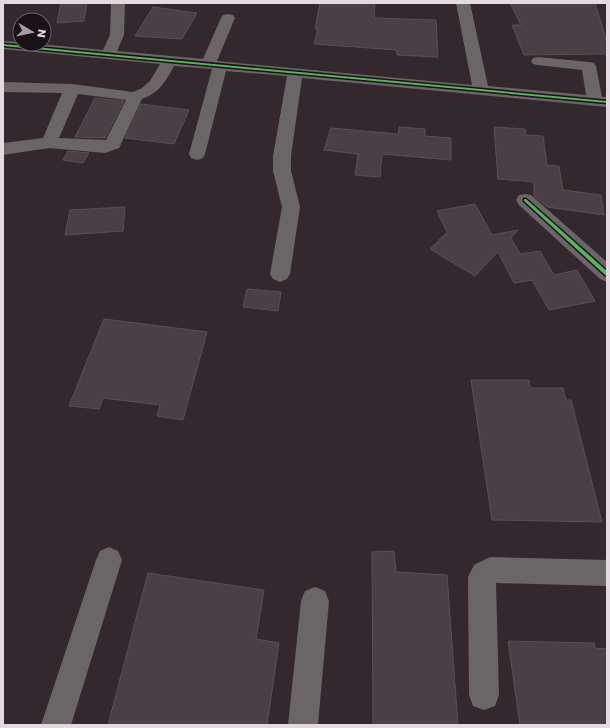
<svg xmlns="http://www.w3.org/2000/svg" width="610" height="728" font-family="Poppins,sans-serif">
<style>
.building{fill:#484044;stroke:#585154}
.lines{fill:none;stroke-linecap:round;stroke-linejoin:round}
.minor{fill:#6a6668;fill-rule:evenodd}
.cycleway-casing{stroke:#181115;stroke-width:3}
.cycleway{fill:#56b35d;fill-rule:evenodd}
</style>
<rect width="100%" height="100%" fill="#32282d"/>
<!-- building -->
<g class="building">
<path d="M 61,3 L 87,3 L 84,21 L 57,23 Z"/>
<path d="M 320,3 L 375,3 L 374,18 L 436,20 L 438,57 L 397,55 L 397,50 L 314,44 L 318,29 L 315,29 Z"/>
<path d="M 510,3 L 595,3 L 607,42 L 607,54 L 524,55 L 512,25 L 521,25 Z"/>
<path d="M 153,7 L 197,13 L 182,39 L 135,36 Z"/>
<path d="M 95,98 L 124,101 L 105,138 L 75,137 Z"/>
<path d="M 141,104 L 189,110 L 174,144 L 125,138 Z"/>
<path d="M 399,127 L 425,129 L 425,136 L 451,138 L 451,160 L 382,154 L 380,177 L 355,175 L 358,154 L 324,150 L 331,128 L 398,134 Z"/>
<path d="M 494,127 L 525,129 L 526,135 L 543,136 L 547,165 L 559,166 L 563,190 L 601,195 L 604,215 L 547,207 L 534,196 L 534,182 L 498,179 Z"/>
<path d="M 68,151 L 89,153 L 83,163 L 63,160 Z"/>
<path d="M 475,204 L 492,235 L 518,230 L 511,238 L 520,254 L 540,251 L 554,275 L 577,270 L 595,301 L 549,310 L 532,280 L 514,283 L 498,252 L 475,276 L 430,249 L 447,232 L 437,211 Z"/>
<path d="M 125,207 L 123,231 L 65,235 L 70,210 Z"/>
<path d="M 247,289 L 281,292 L 278,311 L 243,307 Z"/>
<path d="M 104,319 L 207,332 L 183,420 L 157,416 L 160,405 L 103,398 L 99,409 L 69,406 Z"/>
<path d="M 471,380 L 529,380 L 530,388 L 563,388 L 566,400 L 571,400 L 602,522 L 492,520 Z"/>
<path d="M 394,551 L 396,572 L 447,575 L 458,725 L 373,725 L 372,552 Z"/>
<path d="M 148,573 L 264,590 L 256,639 L 279,643 L 267,725 L 108,725 Z"/>
<path d="M 508,641 L 594,643 L 595,648 L 607,649 L 607,725 L 520,725 Z"/>
</g>
<g class="lines">
<!-- minor -->
<g class="minor">
<path d="M 111,3 L 125,3 L 124,35 L 117,51 L 203,59 L 221,18 L 223,15 L 228,14 L 233,15 L 235,18 L 217,61 L 472,85 L 456,3 L 470,3 L 488,86 L 586,95 L 582,70 L 538,65 L 533,64 L 531,61 L 533,58 L 538,57 L 589,62 L 594,63 L 596,66 L 602,97 L 607,97 L 607,107 L 302,78 L 291,156 L 291,171 L 300,207 L 290,274 L 287,279 L 280,282 L 273,279 L 270,274 L 282,207 L 273,171 L 273,156 L 287,76 L 226,71 L 205,154 L 203,158 L 197,160 L 191,158 L 189,154 L 212,69 L 174,66 C 166,81 159,93 142,99 L 119,148 L 105,153 L 49,148 L 3,155 L 3,143 L 43,138 L 62,93 L 3,92 L 3,82 L 72,84 L 133,92 L 142,88 L 150,81 L 160,64 L 3,49 L 3,41 L 20,42 L 20,44 L 39,44 L 103,50 L 110,35 ZM 78,94 L 126,100 L 106,140 L 59,138 Z"/>
<path d="M 525,194 L 531,195 L 607,262 L 607,282 L 600,279 L 519,205 L 516,200 L 519,195 Z"/>
<path d="M 109,547 L 118,551 L 122,560 L 71,725 L 41,725 L 96,560 L 100,551 Z"/>
<path d="M 490,557 L 607,560 L 607,586 L 496,583 L 499,695 L 495,706 L 484,710 L 473,706 L 469,695 L 468,577 L 474,565 Z"/>
<path d="M 315,587 L 325,591 L 329,601 L 318,725 L 288,725 L 301,601 L 305,591 Z"/>
</g>
<!-- cycleway casing -->
<g class="cycleway-casing">
<g id="cycleway">
<path d="M 3,44 L 607,101 L 607,103 L 3,46 Z"/>
<path d="M 524,199 L 526,199 L 607,271 L 607,276 L 605,275 L 524,201 Z"/>
</g>
</g>
<!-- cycleway -->
<use href="#cycleway" class="cycleway"/>
</g>
<!-- border -->
<rect width="610" height="728" fill="none" stroke="#e4d9df" stroke-width="8"/>
<!-- north arrow -->
<g transform="translate(32 32) rotate(99)"><circle r="19" fill="#181115" stroke="#6a6166"/>
<path d="M0-3L7 15L0 10L-7 15Z" fill="#a69ba1"/>
<text y="-6" font-size="11" font-weight="bold" text-anchor="middle" fill="#e4d9df">N</text>
</g>
</svg>
